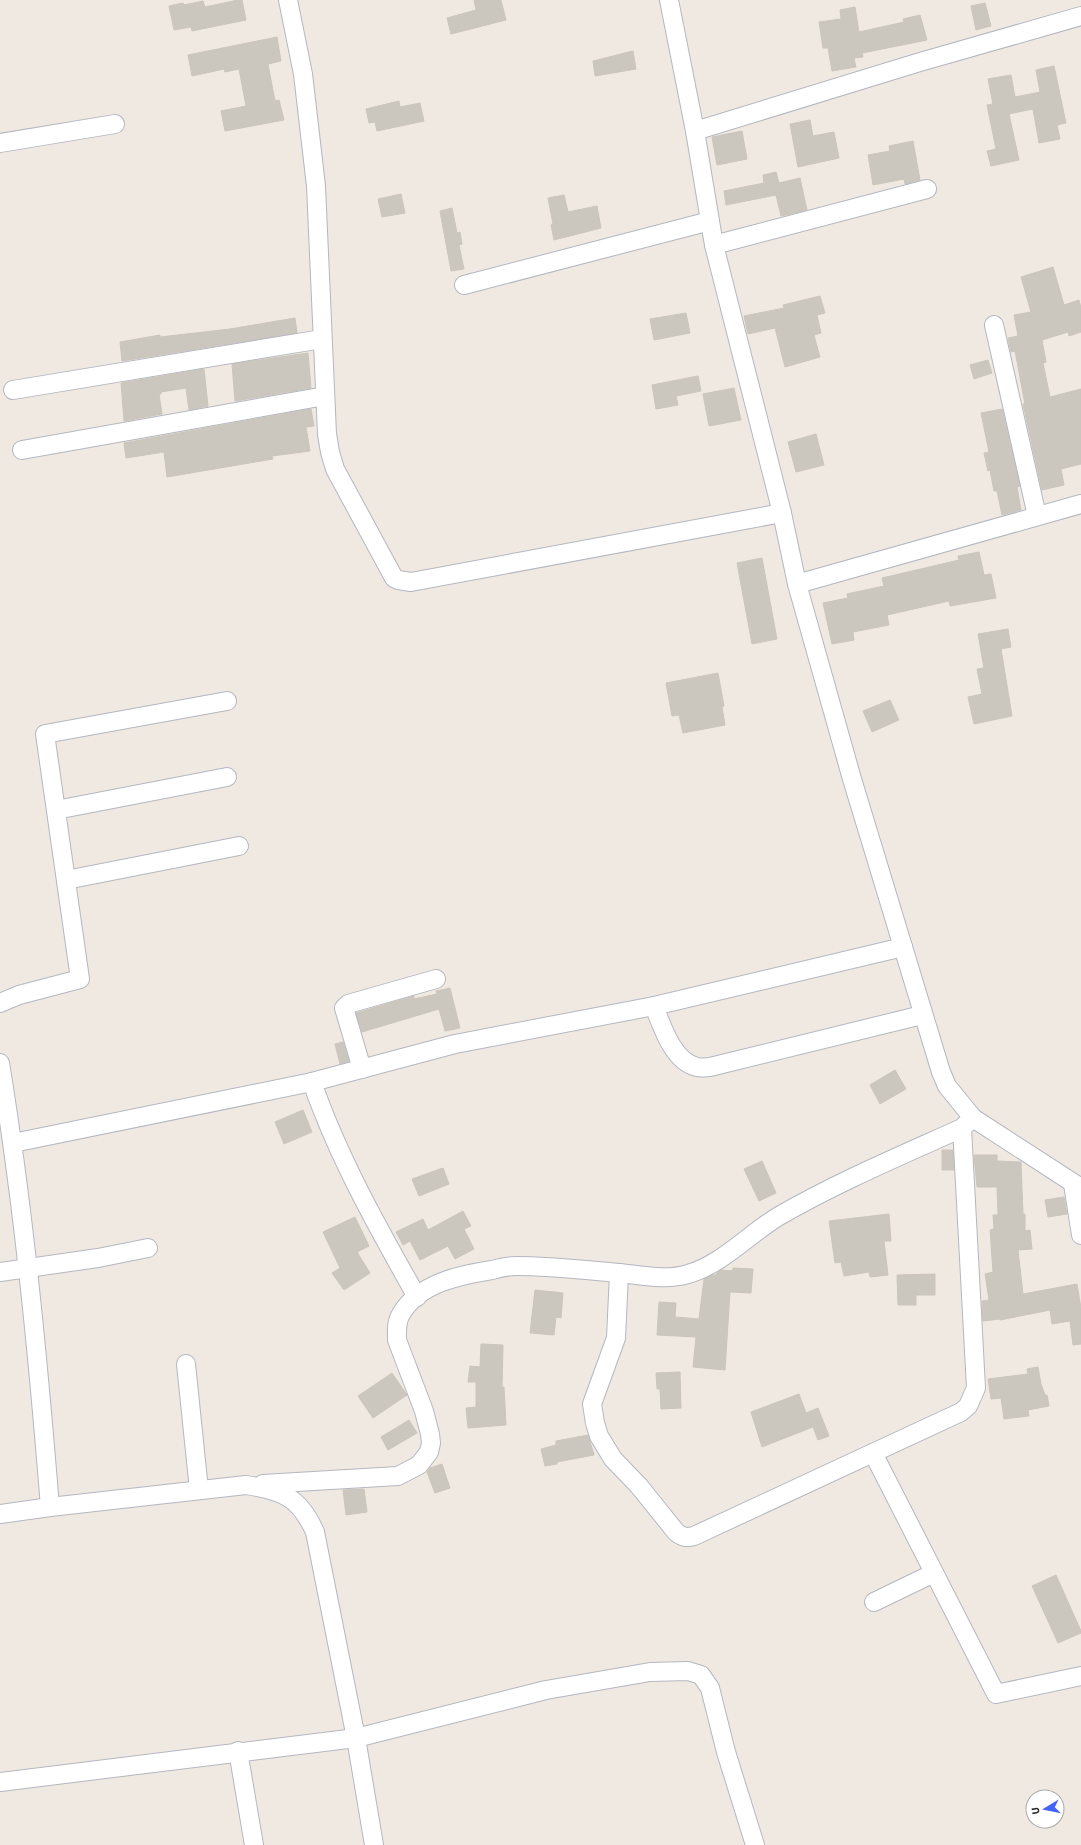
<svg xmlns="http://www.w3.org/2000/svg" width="1081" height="1845" font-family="'Source Sans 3',sans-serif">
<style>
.building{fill:#cbc7bf;stroke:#cbc5ba}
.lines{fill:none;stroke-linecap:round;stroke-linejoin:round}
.minor-casing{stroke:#b4b7c1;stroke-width:20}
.minor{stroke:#fff;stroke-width:18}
</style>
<rect width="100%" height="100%" fill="#efe9e1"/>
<!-- building -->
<g class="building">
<path d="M 238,0 L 242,0 L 246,20 L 192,31 L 191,27 L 174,30 L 169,6 L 183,3 L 184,5 L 203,1 L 205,7 Z"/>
<path d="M 474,0 L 501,0 L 506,20 L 451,34 L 447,18 L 476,10 Z"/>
<path d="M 985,3 L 991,26 L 976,30 L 971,6 Z"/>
<path d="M 855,7 L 859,32 L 904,22 L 903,19 L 920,15 L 927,40 L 862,53 L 863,57 L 854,58 L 856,67 L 832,71 L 828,48 L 823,48 L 819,22 L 841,19 L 840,10 Z"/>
<path d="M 277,37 L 281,61 L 268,64 L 275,101 L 279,100 L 284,120 L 225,131 L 221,111 L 246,106 L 239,69 L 225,72 L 224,69 L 192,76 L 188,55 Z"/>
<path d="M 633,51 L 636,69 L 595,76 L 593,61 Z"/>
<path d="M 1054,66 L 1066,123 L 1057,125 L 1060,139 L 1039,143 L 1033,109 L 1009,114 L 1019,160 L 991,166 L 987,151 L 996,149 L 987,105 L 993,104 L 988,79 L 1011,75 L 1015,97 L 1040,92 L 1036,70 Z"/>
<path d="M 399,101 L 400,107 L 420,103 L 424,121 L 377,131 L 375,122 L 369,123 L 366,109 Z"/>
<path d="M 810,120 L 813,136 L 834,132 L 839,158 L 798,167 L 790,124 Z"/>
<path d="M 742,131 L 747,159 L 717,165 L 712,137 Z"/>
<path d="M 913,141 L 920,180 L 905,184 L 904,179 L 873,185 L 868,155 L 890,151 L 889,146 Z"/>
<path d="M 776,172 L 779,183 L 800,178 L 807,210 L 781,216 L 776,195 L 726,205 L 724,191 L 764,183 L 763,175 Z"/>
<path d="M 401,194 L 405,213 L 382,217 L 378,199 Z"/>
<path d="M 564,195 L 568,212 L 597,206 L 601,228 L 554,240 L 551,225 L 553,224 L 548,198 Z"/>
<path d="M 452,208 L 457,233 L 460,232 L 462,244 L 459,245 L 464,269 L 451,271 L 440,211 Z"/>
<path d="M 1053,267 L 1064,305 L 1079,300 L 1081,308 L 1081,332 L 1069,336 L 1068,332 L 1042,340 L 1046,362 L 1043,363 L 1050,397 L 1081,389 L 1081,464 L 1061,469 L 1064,485 L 1042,490 L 1023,404 L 1025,404 L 1015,351 L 1011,352 L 1008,338 L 1018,336 L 1014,315 L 1031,312 L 1021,277 Z"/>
<path d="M 820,296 L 825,313 L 817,315 L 821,333 L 814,335 L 820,357 L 785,367 L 775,328 L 748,334 L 744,316 L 784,308 L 783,305 Z"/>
<path d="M 686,313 L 690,333 L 654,340 L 650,319 Z"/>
<path d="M 295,318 L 297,333 L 122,361 L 120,342 L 160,335 L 160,337 L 230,329 Z"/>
<path d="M 308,353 L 311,388 L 235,401 L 232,364 Z"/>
<path d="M 988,360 L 992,373 L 974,379 L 970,365 Z"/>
<path d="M 204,369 L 208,406 L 189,410 L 186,388 L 161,392 L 161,394 L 159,394 L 162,414 L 124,421 L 121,383 Z"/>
<path d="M 698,376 L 701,391 L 676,396 L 678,405 L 656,409 L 652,385 Z"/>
<path d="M 734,388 L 741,420 L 709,426 L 703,394 Z"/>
<path d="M 311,409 L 314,426 L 306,427 L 310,451 L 272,456 L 273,459 L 167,477 L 164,452 L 126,458 L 124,443 Z"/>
<path d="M 1002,409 L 1020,486 L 1017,487 L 1021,510 L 1002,515 L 997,491 L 994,491 L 990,470 L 988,471 L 984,453 L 989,452 L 981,413 Z"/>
<path d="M 816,434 L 824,465 L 796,472 L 788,442 Z"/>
<path d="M 979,552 L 984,575 L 991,574 L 996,598 L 950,606 L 949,601 L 887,615 L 889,625 L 853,632 L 854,640 L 832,644 L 823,603 L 848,598 L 847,594 L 884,586 L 882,578 L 959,560 L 958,556 Z"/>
<path d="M 762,558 L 777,639 L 752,644 L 737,563 Z"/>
<path d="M 1008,629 L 1011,647 L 1001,649 L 1012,716 L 974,724 L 968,697 L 982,694 L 977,669 L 984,668 L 978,634 Z"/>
<path d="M 718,673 L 724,706 L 722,707 L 725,725 L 683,733 L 679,715 L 672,716 L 666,683 Z"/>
<path d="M 890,700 L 899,720 L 872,732 L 863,711 Z"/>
<path d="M 450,988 L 460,1028 L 445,1031 L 439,1009 L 362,1032 L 356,1013 L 414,996 L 414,999 L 437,994 L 436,991 Z"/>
<path d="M 343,1042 L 349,1061 L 340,1064 L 335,1044 Z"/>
<path d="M 895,1070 L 906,1089 L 880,1104 L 870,1085 Z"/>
<path d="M 303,1110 L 312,1132 L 284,1144 L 275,1122 Z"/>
<path d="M 942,1150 L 953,1150 L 954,1170 L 942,1170 Z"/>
<path d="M 974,1155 L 997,1155 L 997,1161 L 1021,1162 L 1023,1214 L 1025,1214 L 1025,1231 L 1030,1230 L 1032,1249 L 1018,1250 L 1023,1294 L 1077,1284 L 1081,1308 L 1081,1344 L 1073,1345 L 1070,1321 L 1052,1324 L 1050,1310 L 1000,1320 L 1000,1319 L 983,1321 L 982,1301 L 989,1300 L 985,1274 L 993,1272 L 990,1230 L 994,1229 L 993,1215 L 998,1215 L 997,1187 L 977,1187 Z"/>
<path d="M 762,1161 L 776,1193 L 759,1201 L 744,1169 Z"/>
<path d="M 443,1168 L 449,1184 L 419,1196 L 412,1179 Z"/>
<path d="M 1064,1197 L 1067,1214 L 1048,1217 L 1045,1200 Z"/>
<path d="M 463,1211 L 471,1226 L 464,1229 L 474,1249 L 455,1259 L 448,1246 L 420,1260 L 410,1241 L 403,1245 L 396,1232 L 423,1219 L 428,1230 Z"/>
<path d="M 889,1214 L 891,1241 L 884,1241 L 888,1275 L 870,1277 L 869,1272 L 844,1276 L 841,1262 L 835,1263 L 829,1221 Z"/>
<path d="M 355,1217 L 369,1246 L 357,1252 L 370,1273 L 344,1290 L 332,1273 L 340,1268 L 323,1232 Z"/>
<path d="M 733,1268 L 753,1269 L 751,1293 L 730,1292 L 725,1370 L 693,1367 L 696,1337 L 657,1335 L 659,1302 L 676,1303 L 675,1317 L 699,1319 L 704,1279 L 713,1275 L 716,1275 L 717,1273 L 721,1270 L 733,1271 Z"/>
<path d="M 935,1274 L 935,1295 L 916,1295 L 916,1305 L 898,1305 L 897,1275 Z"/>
<path d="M 535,1290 L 563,1293 L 561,1318 L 556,1317 L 554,1335 L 530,1333 Z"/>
<path d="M 481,1344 L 503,1345 L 502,1387 L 504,1387 L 506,1425 L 468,1428 L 466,1408 L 476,1407 L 476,1382 L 468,1382 L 470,1366 L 480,1367 Z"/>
<path d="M 1038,1367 L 1041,1384 L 1045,1395 L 1047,1395 L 1049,1406 L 1028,1410 L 1029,1416 L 1004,1419 L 1001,1398 L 991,1399 L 988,1379 L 1028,1374 L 1027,1369 Z"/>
<path d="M 680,1372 L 681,1408 L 661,1409 L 660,1389 L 657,1389 L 656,1373 Z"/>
<path d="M 392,1373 L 407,1395 L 373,1418 L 358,1396 Z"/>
<path d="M 799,1394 L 806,1413 L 818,1408 L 829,1436 L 818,1440 L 813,1427 L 762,1447 L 751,1412 Z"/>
<path d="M 409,1420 L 417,1433 L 388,1450 L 381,1437 Z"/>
<path d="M 588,1435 L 594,1455 L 557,1462 L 557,1464 L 545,1466 L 541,1449 L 556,1445 L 556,1441 Z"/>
<path d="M 442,1464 L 450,1488 L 435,1493 L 427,1472 L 430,1468 Z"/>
<path d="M 364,1489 L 367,1512 L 346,1515 L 343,1490 Z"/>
<path d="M 1056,1575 L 1081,1631 L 1081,1633 L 1058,1643 L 1032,1586 Z"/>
</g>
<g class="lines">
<!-- minor casing -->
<g class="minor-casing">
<g id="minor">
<path d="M 288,0 L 303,74 L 316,186 L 327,434 L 330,452 L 335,469 L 394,578 L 398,580 L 411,582 L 782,513"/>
<path d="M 669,0 L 695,131 L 714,245 L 782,513 L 797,584 L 852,779 L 941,1072 L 947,1086 L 973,1118 L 1081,1188"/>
<path d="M 695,131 L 920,62 L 1081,16"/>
<path d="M 0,143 L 115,124"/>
<path d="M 714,245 L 927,189"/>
<path d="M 464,285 L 710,221"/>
<path d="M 994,325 L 1037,516"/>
<path d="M 13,390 L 322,339"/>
<path d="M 22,450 L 325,396"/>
<path d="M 797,584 L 1081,504"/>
<path d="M 56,810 L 227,777"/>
<path d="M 66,880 L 239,846"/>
<path d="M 0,1003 L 19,995 L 80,979 L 45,734 L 227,701"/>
<path d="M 654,1006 C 662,1026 673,1062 697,1067 C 701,1068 706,1067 710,1067 L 922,1015"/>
<path d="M 0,1063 C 24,1210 38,1358 50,1507"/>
<path d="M 362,1069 L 344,1008 L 348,1004 L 436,979"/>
<path d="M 312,1082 C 338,1157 378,1228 417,1297"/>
<path d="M 962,1128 C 900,1156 838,1182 779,1216 C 749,1234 721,1265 688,1274 C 666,1281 641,1275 619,1273 L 616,1338 L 592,1404 L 595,1423 L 599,1436 L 613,1459 L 639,1486 L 676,1532 C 682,1537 686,1538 694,1536 L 961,1412 L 968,1406 L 976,1388 L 962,1128 L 973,1118"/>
<path d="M 13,1143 L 312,1082 L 455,1044 L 654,1006 L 903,947"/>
<path d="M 1073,1184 L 1081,1235"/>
<path d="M 0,1272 L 98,1258 L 148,1248"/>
<path d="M 186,1364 L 199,1490"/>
<path d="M 873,1453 L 996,1694 L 1081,1676"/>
<path d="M 263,1484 L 398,1476 L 419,1465 L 429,1452 L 431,1443 L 430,1434 L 424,1411 L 397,1340 C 397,1331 396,1322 401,1314 C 419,1283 460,1275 492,1270 C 499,1268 508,1266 516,1266 C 550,1266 585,1270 619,1273"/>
<path d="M 0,1514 L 50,1507 L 246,1485 C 282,1491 299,1496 315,1532 L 356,1738 L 374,1845"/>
<path d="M 874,1602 L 934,1573"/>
<path d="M 238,1751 L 254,1845"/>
<path d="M 0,1782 L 356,1738 L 546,1690 L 650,1672 L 688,1671 L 701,1675 L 710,1688 L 726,1752 L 755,1845"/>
</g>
</g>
<!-- minor -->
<use href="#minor" class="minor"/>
</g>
<!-- north arrow -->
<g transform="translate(1045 1809) rotate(260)"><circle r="19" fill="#ffffff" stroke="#ababab"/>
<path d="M0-3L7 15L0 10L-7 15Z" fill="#4264fb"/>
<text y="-6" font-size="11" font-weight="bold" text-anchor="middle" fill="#2e2e2e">U</text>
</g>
</svg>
